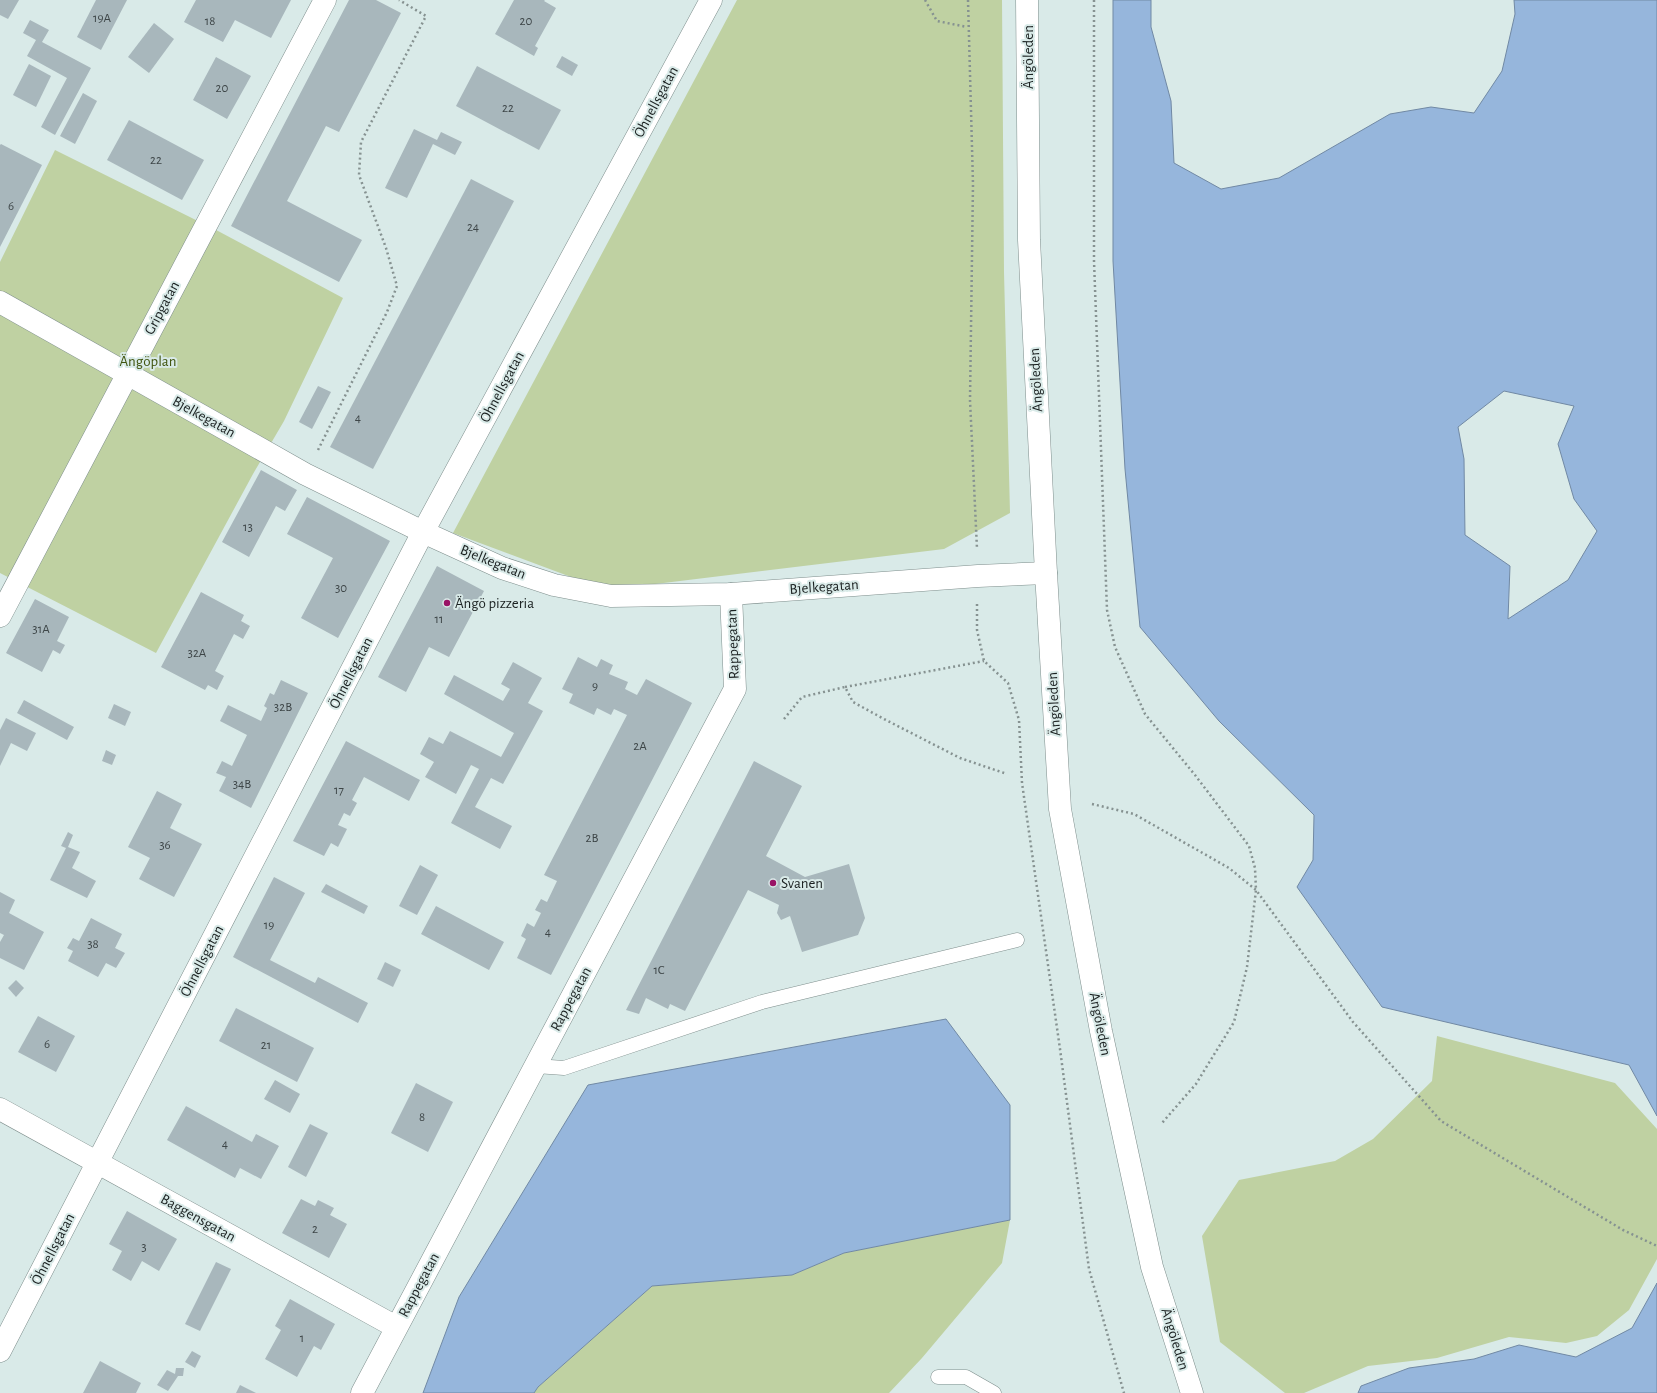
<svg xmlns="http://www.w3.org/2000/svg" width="1657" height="1393" font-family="'Alegreya Sans',sans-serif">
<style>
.green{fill:#bfd1a2}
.water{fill:#96b6dc;stroke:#7189a4;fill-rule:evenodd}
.building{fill:#a8b7bc}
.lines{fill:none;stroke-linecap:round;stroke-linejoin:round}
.lane-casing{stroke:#7e8e8c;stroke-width:15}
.street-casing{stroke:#7e8e8c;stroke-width:23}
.secondary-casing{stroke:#7e8e8c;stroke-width:23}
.path{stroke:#869291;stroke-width:2.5;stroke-dasharray:2 3;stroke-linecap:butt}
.lane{stroke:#fff;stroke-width:14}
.street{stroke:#fff;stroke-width:22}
.secondary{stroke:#fff;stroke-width:22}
.poi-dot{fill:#991265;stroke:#d9eae8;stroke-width:1.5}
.labels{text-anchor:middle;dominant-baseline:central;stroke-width:4;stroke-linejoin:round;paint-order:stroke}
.number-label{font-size:13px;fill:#3e4648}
.street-label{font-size:15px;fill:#1b2121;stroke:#d9eae8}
.park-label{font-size:15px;fill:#41550f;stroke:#d9eae8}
.poi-label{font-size:15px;fill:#1b2121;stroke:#d9eae8;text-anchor:start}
</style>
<rect width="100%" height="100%" fill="#d9eae8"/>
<!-- green -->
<g class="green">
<path d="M 737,0 L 1002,0 L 1004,272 L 1010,513 L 944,549 L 606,590 L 453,533 Z"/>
<path d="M 55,150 L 218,231 L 343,298 L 284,421 L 253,474 L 156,653 L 0,573 L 0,262 Z"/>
<path d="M 1437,1036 L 1615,1083 L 1657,1129 L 1657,1259 L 1629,1310 L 1597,1336 L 1566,1343 L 1509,1337 L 1437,1358 L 1368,1366 L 1304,1393 L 1285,1393 L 1220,1342 L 1202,1236 L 1239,1180 L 1335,1161 L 1373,1139 L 1432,1081 Z"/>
<path d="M 1010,1220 L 1002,1263 L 922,1358 L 889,1393 L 534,1393 L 538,1387 L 652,1286 L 792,1275 L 844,1253 Z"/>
</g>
<!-- water -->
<g class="water">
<path d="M 1113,0 L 1151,0 L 1151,27 L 1171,101 L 1174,163 L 1221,189 L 1279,178 L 1390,114 L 1431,107 L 1474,113 L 1502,71 L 1515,14 L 1514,0 L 1657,0 L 1657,1116 L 1629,1065 L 1382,1007 L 1297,887 L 1313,860 L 1314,815 L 1219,721 L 1140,627 L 1125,469 L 1113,261 ZM 1504,391 L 1574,406 L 1558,444 L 1574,499 L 1597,531 L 1568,580 L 1508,619 L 1510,566 L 1465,535 L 1464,459 L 1458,427 Z"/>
<path d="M 946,1019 L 1010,1105 L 1010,1220 L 844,1253 L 792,1275 L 652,1286 L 538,1387 L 534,1393 L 423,1393 L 459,1297 L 588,1085 Z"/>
<path d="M 1657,1283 L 1657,1393 L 1358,1393 L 1361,1386 L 1409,1368 L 1474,1359 L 1519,1345 L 1576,1357 L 1632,1328 Z"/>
</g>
<!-- building -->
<g class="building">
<path d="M 0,0 L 19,0 L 8,19 L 0,15 Z"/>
<path d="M 96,0 L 127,0 L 101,50 L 77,37 Z"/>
<path d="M 196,0 L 291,0 L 271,38 L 235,20 L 223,42 L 184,22 Z"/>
<path d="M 349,0 L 376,0 L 401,13 L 339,132 L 326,126 L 287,201 L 362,240 L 339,282 L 231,226 Z"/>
<path d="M 514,0 L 545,0 L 544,1 L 556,8 L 535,46 L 538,48 L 534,56 L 495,34 Z"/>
<path d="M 30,20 L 49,30 L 42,42 L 91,68 L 55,135 L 41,127 L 67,78 L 27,56 L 36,40 L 23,33 Z"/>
<path d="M 154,23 L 174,39 L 149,73 L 128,57 Z"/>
<path d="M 562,56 L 578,65 L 572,76 L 556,67 Z"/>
<path d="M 216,57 L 251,76 L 227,119 L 193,100 Z"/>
<path d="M 29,64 L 51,76 L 36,107 L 13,95 Z"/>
<path d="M 477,66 L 561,110 L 539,150 L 456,106 Z"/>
<path d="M 83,93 L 97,101 L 75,144 L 60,136 Z"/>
<path d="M 129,120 L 204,160 L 182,200 L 107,160 Z"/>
<path d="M 414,129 L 437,140 L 441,132 L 462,142 L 455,155 L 433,144 L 407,198 L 385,188 Z"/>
<path d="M 1,144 L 42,165 L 0,247 L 0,145 Z"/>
<path d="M 471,179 L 514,201 L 373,469 L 330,447 Z"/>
<path d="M 318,386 L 331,392 L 312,429 L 299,422 Z"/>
<path d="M 261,470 L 297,490 L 285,511 L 276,506 L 249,557 L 222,542 Z"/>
<path d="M 307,497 L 390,541 L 338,638 L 301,618 L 333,558 L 287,534 Z"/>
<path d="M 437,566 L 484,591 L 449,657 L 429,647 L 406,692 L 378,677 Z"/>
<path d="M 201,592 L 244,615 L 241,621 L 250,626 L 243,639 L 234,634 L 215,671 L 224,676 L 217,690 L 208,685 L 205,690 L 161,667 Z"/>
<path d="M 35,599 L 69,617 L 57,641 L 65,645 L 60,654 L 53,650 L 42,672 L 6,653 Z"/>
<path d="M 578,657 L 597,667 L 601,659 L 613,665 L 609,674 L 628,682 L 625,689 L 637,695 L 646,679 L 692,703 L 551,975 L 517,958 L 526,939 L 521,936 L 527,923 L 534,927 L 541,913 L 535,910 L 541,899 L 547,902 L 557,881 L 544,875 L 627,715 L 614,709 L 611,715 L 597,708 L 594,715 L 569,703 L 573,694 L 562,689 Z"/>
<path d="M 513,662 L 542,678 L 528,703 L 543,711 L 503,784 L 491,778 L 475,807 L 512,826 L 500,849 L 451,823 L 479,769 L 471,765 L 456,794 L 425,777 L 434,762 L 420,754 L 429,737 L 443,744 L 450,731 L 501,757 L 514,733 L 444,694 L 454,675 L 503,701 L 510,689 L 501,684 Z"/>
<path d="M 281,680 L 308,693 L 251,808 L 219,791 L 226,777 L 216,773 L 222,761 L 232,766 L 247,735 L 220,721 L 228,705 L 261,721 L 267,708 L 264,706 L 270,693 L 274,695 Z"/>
<path d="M 24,700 L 74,727 L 67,740 L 17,713 Z"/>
<path d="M 114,704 L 131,712 L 125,726 L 108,718 Z"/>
<path d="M 6,718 L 36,733 L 27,751 L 11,743 L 0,766 L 0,730 Z"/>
<path d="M 346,741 L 420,780 L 409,801 L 364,777 L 352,800 L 357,803 L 350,816 L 344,813 L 338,825 L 347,829 L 338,847 L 331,843 L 324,856 L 293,841 Z"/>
<path d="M 106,750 L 116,755 L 112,765 L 102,761 Z"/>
<path d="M 754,761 L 802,786 L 766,856 L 805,877 L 849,864 L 865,918 L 858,935 L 802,952 L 790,916 L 781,920 L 777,913 L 779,905 L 748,890 L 685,1011 L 670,1004 L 668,1009 L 646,998 L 639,1014 L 626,1010 Z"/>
<path d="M 157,791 L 182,804 L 170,828 L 202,844 L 174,897 L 139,879 L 150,858 L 128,847 Z"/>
<path d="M 68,832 L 73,835 L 68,847 L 80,852 L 72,868 L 96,881 L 87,898 L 50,880 L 66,848 L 61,846 Z"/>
<path d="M 420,865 L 438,875 L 417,915 L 399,906 Z"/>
<path d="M 274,877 L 305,893 L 270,960 L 315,983 L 318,977 L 368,1003 L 358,1023 L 233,957 Z"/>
<path d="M 326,884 L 368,906 L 364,914 L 321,892 Z"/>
<path d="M 0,892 L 15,900 L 9,913 L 44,932 L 24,970 L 0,958 L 0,942 L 4,935 L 0,933 Z"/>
<path d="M 436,906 L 504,942 L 489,970 L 421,934 Z"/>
<path d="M 91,918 L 122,934 L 115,948 L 125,953 L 116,968 L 106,963 L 98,977 L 68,961 L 73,951 L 67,948 L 73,938 L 79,941 Z"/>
<path d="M 385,962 L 401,970 L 393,987 L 377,979 Z"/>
<path d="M 16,980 L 24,988 L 16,997 L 8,988 Z"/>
<path d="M 236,1008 L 314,1048 L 297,1082 L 219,1041 Z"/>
<path d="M 38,1016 L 75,1036 L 56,1072 L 18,1052 Z"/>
<path d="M 275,1080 L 300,1094 L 290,1113 L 264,1099 Z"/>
<path d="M 416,1083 L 453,1102 L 428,1152 L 391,1133 Z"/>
<path d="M 186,1106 L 252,1142 L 256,1134 L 279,1146 L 261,1179 L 240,1168 L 235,1178 L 167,1140 Z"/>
<path d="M 310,1124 L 328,1133 L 306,1177 L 288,1167 Z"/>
<path d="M 301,1199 L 315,1206 L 318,1200 L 334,1208 L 330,1215 L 347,1224 L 329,1258 L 282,1233 Z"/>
<path d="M 127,1211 L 177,1239 L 159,1271 L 142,1261 L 131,1281 L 112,1270 L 122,1251 L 109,1244 Z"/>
<path d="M 216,1262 L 231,1269 L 200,1331 L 185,1324 Z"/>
<path d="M 290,1299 L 335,1324 L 321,1350 L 314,1346 L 297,1377 L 265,1359 L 281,1330 L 275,1326 Z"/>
<path d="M 192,1351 L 201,1356 L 195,1368 L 185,1362 Z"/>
<path d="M 100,1361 L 141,1383 L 136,1393 L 83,1393 Z"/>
<path d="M 176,1368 L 184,1368 L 183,1376 L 178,1376 L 168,1391 L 157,1385 L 167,1370 L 175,1374 Z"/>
<path d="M 240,1385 L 256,1393 L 236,1393 Z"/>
</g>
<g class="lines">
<!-- lane casing -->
<g class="lane-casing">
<g id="lane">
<path d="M 536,1066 L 564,1068 L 762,1002 L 1017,940"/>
<path d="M 938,1377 L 966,1377 L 994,1393"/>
</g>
</g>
<!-- street casing -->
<g class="street-casing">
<g id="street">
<path d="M 0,302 L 305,474 L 423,532 L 502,568 L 554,585 L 611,596 L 731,594 L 978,576 L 1046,573"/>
<path d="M 0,616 L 325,0"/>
<path d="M 0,1109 L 396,1327"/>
<path d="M 0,1351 L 423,532 L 711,0"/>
<path d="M 362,1393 L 735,689 L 731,594"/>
</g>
</g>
<!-- secondary casing -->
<g class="secondary-casing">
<path id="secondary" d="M 1027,0 L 1029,240 L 1046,573 L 1060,809 L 1101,1031 L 1152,1267 L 1192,1393"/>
</g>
<!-- path -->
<g class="path">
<path d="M 925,0 L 937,21 L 967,27"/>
<path d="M 968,0 L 973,184 L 970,400 L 977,549"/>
<path d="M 1094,0 L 1094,261 L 1107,610 L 1115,647 L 1145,714 L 1195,775 L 1249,846 L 1255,868 L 1256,890 L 1247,967 L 1234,1022 L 1196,1084 L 1162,1123"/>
<path d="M 318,450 L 387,312 L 397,286 L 386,248 L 359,175 L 361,142 L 426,16 L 399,0"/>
<path d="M 977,604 L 977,630 L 984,661 L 1008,683 L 1019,720 L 1022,783 L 1060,1049 L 1089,1269 L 1124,1393"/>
<path d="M 845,687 L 984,661"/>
<path d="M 784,719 L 802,697 L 845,687 L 853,702 L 884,719 L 960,758 L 1007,774"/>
<path d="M 1092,804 L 1134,814 L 1229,868 L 1256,890 L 1353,1022 L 1441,1121 L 1623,1230 L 1657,1246"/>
</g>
<!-- lane -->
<use href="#lane" class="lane"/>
<!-- street -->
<use href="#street" class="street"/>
<!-- secondary -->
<use href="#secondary" class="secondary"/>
</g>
<!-- markers -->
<g class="poi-dot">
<circle cx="447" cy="603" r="4"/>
<circle cx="773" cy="883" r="4"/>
</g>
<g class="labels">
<!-- number labels -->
<g class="number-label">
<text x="102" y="18">19A</text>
<text x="210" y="21">18</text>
<text x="526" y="21">20</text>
<text x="222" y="88">20</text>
<text x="508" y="108">22</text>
<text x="156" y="160">22</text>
<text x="11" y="206">6</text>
<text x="473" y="227">24</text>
<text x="358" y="418">4</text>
<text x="248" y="527">13</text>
<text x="341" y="588">30</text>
<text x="439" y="619">11</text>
<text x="41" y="629">31A</text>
<text x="197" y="653">32A</text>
<text x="595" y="686">9</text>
<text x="283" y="707">32B</text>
<text x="640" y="746">2A</text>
<text x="242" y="784">34B</text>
<text x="339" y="790">17</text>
<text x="592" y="838">2B</text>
<text x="165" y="845">36</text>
<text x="269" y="925">19</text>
<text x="548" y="932">4</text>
<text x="93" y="944">38</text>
<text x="659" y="970">1C</text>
<text x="47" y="1044">6</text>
<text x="266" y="1045">21</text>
<text x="422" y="1117">8</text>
<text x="225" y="1144">4</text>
<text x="315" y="1229">2</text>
<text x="144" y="1247">3</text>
<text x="302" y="1338">1</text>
</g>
<!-- street labels -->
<g class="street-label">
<text transform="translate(1028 57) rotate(-90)">Ängöleden</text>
<text transform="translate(656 102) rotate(-62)">Öhnellsgatan</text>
<text transform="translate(162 308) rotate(-62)">Gripgatan</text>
<text transform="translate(1036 380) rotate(-93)">Ängöleden</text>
<text transform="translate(502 387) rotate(-62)">Öhnellsgatan</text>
<text transform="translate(204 417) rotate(29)">Bjelkegatan</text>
<text transform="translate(493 562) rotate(22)">Bjelkegatan</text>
<text transform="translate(824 587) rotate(-4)">Bjelkegatan</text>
<text transform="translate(733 644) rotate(-92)">Rappegatan</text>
<text transform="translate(351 673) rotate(-63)">Öhnellsgatan</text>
<text transform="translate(1054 704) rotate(-93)">Ängöleden</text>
<text transform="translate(202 961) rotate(-63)">Öhnellsgatan</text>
<text transform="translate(571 999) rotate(-62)">Rappegatan</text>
<text transform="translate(1100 1024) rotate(79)">Ängöleden</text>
<text transform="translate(198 1218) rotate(29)">Baggensgatan</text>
<text transform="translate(53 1249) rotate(-63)">Öhnellsgatan</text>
<text transform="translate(419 1285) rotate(-62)">Rappegatan</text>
<text transform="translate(1175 1339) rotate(73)">Ängöleden</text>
</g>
<!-- park labels -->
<g class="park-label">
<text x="148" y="361">Ängöplan</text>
</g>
<!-- poi labels -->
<g class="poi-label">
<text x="455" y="603">Ängö pizzeria</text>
<text x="781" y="883">Svanen</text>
</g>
</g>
</svg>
